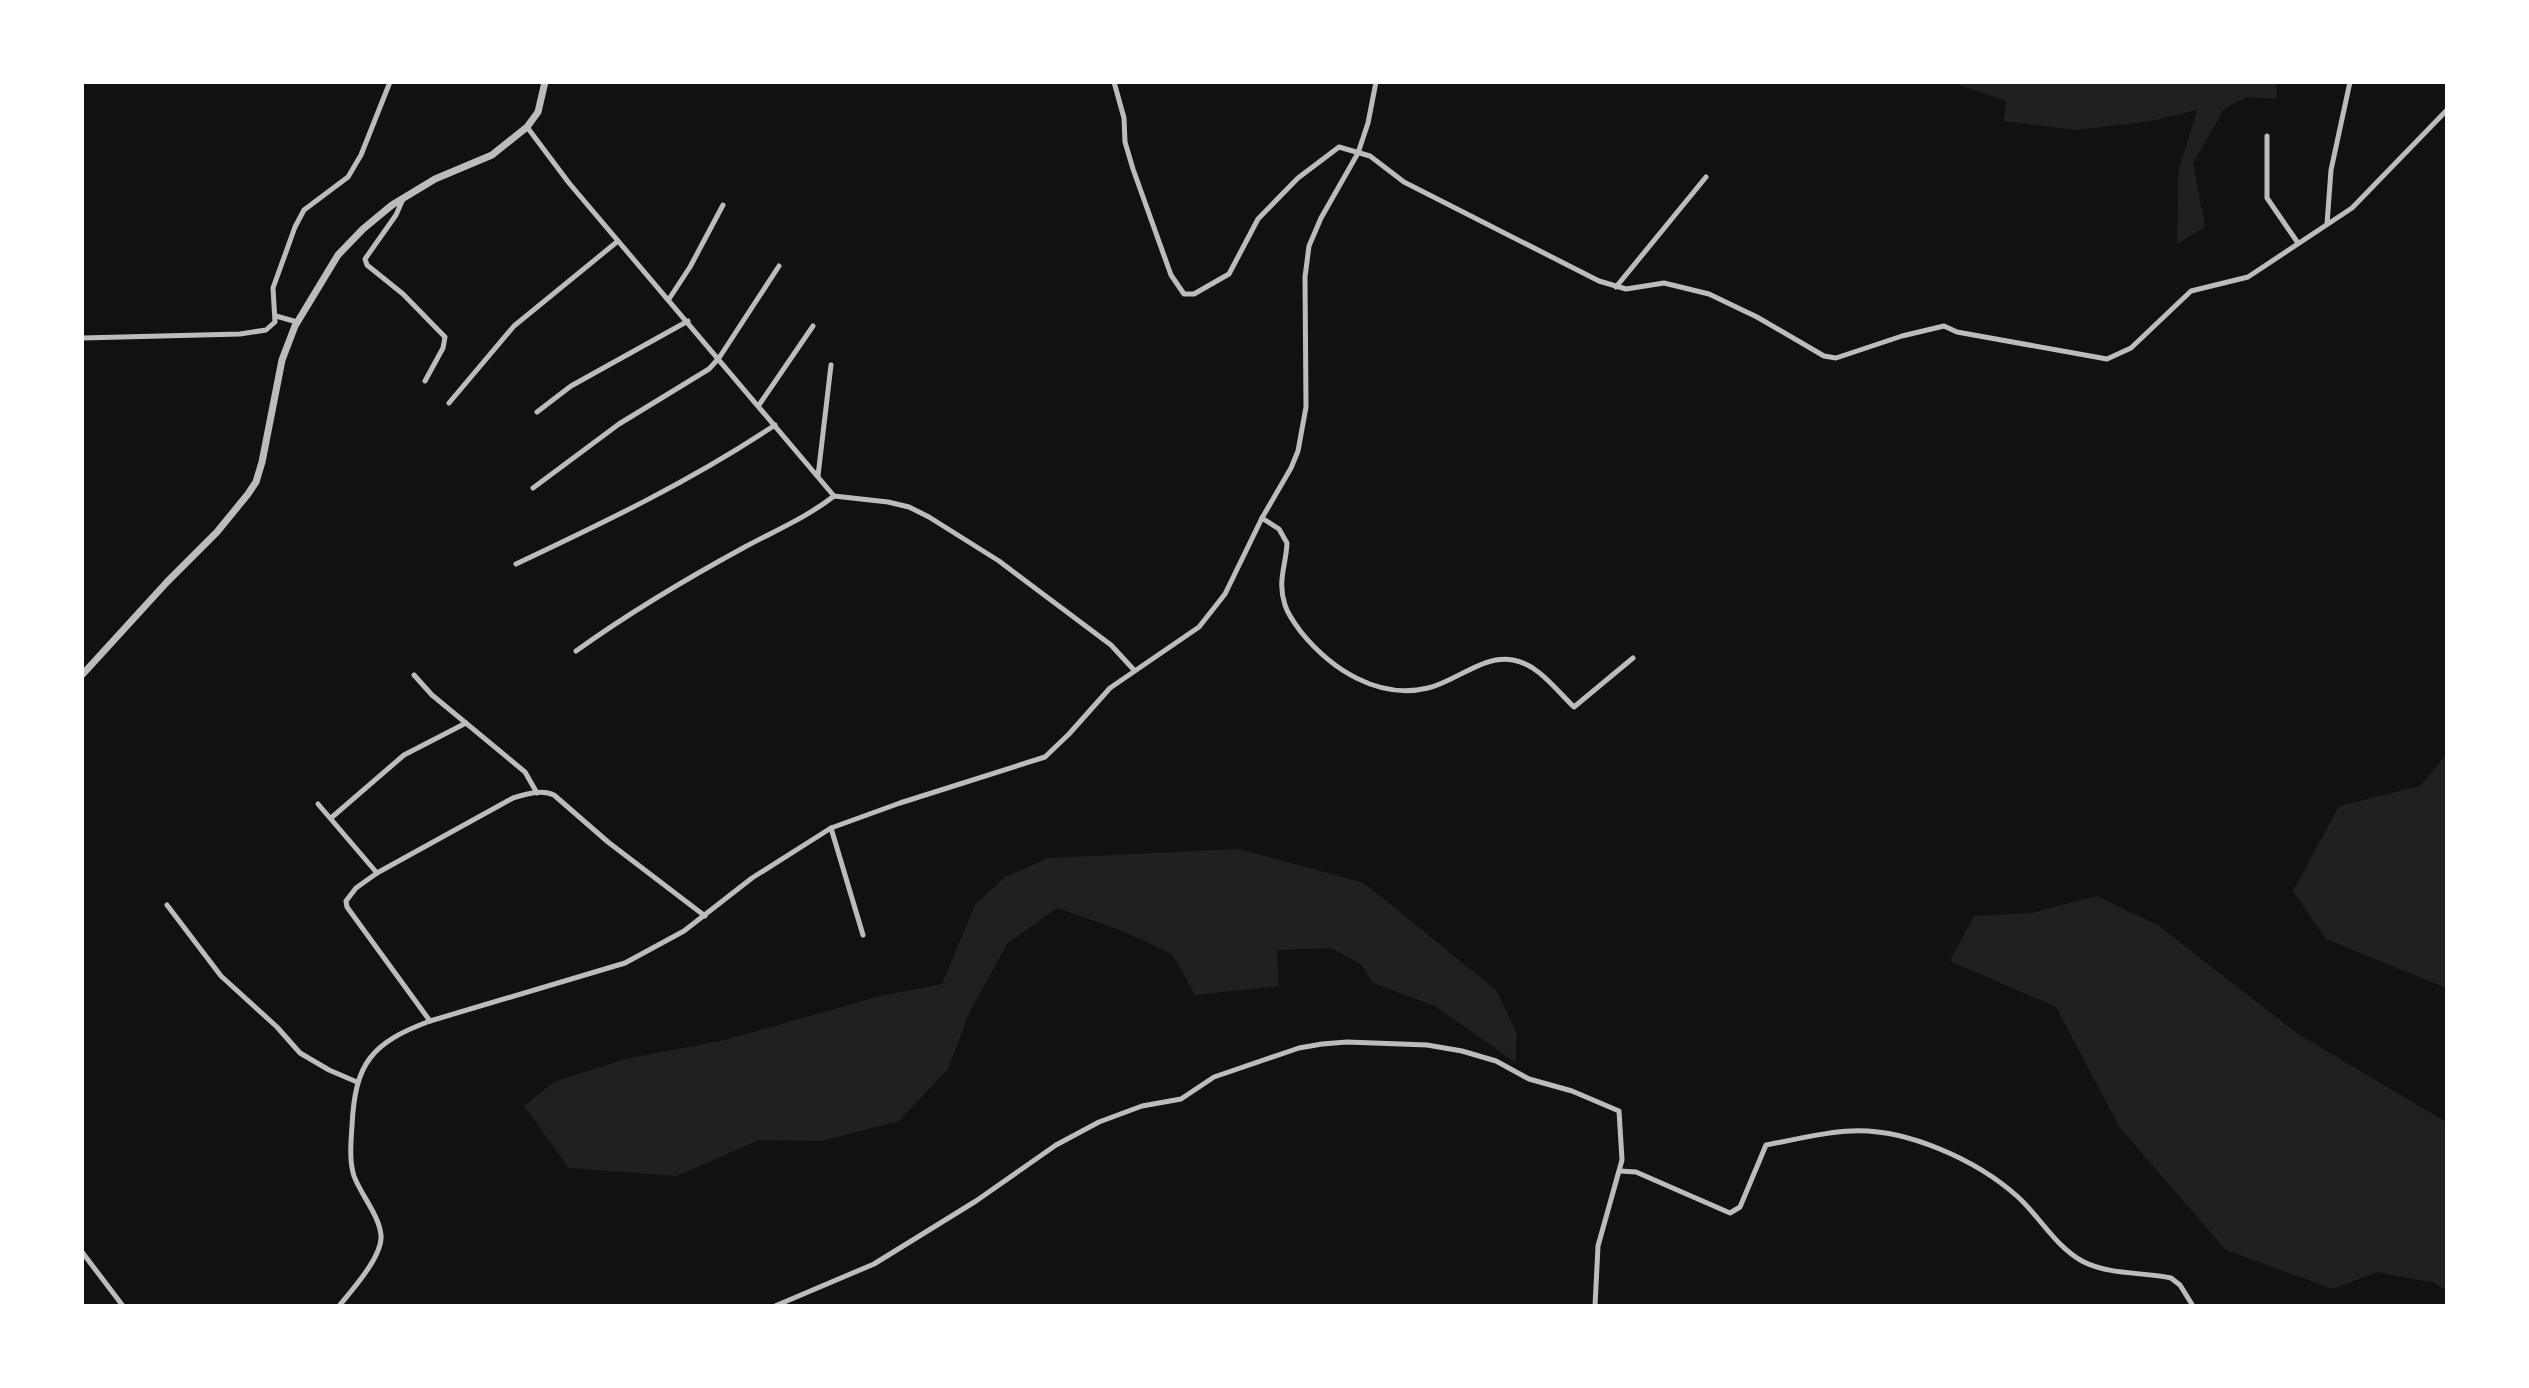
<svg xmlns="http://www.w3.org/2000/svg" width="2529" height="1388" font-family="'Playfair Display',serif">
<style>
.green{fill:#202020}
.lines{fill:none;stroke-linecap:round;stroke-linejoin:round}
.minor{stroke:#bcbcbc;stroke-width:5}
.tertiary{stroke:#bcbcbc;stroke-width:7}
</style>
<rect width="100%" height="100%" fill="#111"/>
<!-- green -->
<g class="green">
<path d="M 1954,83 L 2276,83 L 2277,99 L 2246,97 L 2224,109 L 2193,163 L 2205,227 L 2177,244 L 2178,173 L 2197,110 L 2151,121 L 2076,130 L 2004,121 L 2006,101 Z"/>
<path d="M 2446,755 L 2446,988 L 2326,939 L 2293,891 L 2339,806 L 2420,786 Z"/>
<path d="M 1239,849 L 1364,883 L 1496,990 L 1517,1034 L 1515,1062 L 1435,1006 L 1373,983 L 1362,965 L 1331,948 L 1277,950 L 1279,986 L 1195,995 L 1172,954 L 1123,931 L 1057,908 L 1007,944 L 970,1011 L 948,1069 L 899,1121 L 821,1141 L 759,1140 L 677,1176 L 569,1168 L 524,1106 L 554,1082 L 625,1059 L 725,1040 L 880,996 L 942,984 L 975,905 L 1005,877 L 1048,858 Z"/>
<path d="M 2097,896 L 2159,926 L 2298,1034 L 2446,1122 L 2446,1291 L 2435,1283 L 2377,1272 L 2333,1289 L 2226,1250 L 2120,1128 L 2056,1007 L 1950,961 L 1974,916 L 2031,913 Z"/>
</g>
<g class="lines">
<!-- minor -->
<g class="minor">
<path d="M 1114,82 L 1124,118 L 1125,142 L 1133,169 L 1171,275 L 1184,294 L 1194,294 L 1229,274 L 1258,219 L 1298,178 L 1339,147 L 1370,156 L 1404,182 L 1599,281 L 1626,289 L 1664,283 L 1709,294 L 1757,317 L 1824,356 L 1836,358 L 1902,336 L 1944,326 L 1957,332 L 2107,359 L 2131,348 L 2191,291 L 2248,277 L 2352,208 L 2446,111"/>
<path d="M 527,127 L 569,183 L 834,496 L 888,502 L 909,507 L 929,517 L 999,561 L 1111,645 L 1134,670"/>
<path d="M 2267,136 L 2267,198 L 2298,243"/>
<path d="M 403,199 L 396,215 L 365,259 L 367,265 L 403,294 L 445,337 L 443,348 L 425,381"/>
<path d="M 2327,224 L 2331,170 L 2350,82"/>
<path d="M 1616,287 L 1706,177"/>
<path d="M 669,299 L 690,267 L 723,205"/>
<path d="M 276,316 L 297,322"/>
<path d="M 82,338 L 240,334 L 266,330 L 275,322 L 273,288 L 295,227 L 304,210 L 348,177 L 361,155 L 390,82"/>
<path d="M 449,403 L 514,326 L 618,241"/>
<path d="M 759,405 L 813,326"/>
<path d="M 537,412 L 571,386 L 688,321"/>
<path d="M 818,476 L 831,365"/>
<path d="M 533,488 L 619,424 L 709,369 L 719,358 L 779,266"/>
<path d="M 1262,518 L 1279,529 L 1287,543 C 1286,566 1277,581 1285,605 C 1288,615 1295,624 1301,632 C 1331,669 1378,700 1428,688 C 1455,682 1484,654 1513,660 C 1538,664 1557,691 1574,707 L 1633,658"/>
<path d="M 516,564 C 605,522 693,480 775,425"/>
<path d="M 576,651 C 629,613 686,579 743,548 C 774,531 806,518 834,496"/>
<path d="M 414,675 L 432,695 L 525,772 L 537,793"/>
<path d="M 318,804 L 377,873"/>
<path d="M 331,818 L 404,755 L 466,723"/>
<path d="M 831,828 L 863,935"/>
<path d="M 167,905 L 221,976 L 277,1027 L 300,1053 L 329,1070 L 357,1082"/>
<path d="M 430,1021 L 347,907 L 346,901 L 356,888 L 377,873 L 513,798 C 526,794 542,789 554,795 L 608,842 L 705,916"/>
<path d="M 1620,1171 L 1636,1172 L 1730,1213 L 1740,1207 L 1766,1145 C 1794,1140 1823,1132 1851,1131 C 1906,1128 1977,1160 2018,1197 C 2039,1216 2056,1247 2082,1261 C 2108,1275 2143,1272 2171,1278 L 2180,1285 L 2193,1306"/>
<path d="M 82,1252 L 123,1306"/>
<path d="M 339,1306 C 352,1290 383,1256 381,1235 C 379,1215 361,1195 354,1176 C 349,1161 351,1141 352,1126 C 355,1063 371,1043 430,1021 L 625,963 L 684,931 L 752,878 L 831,828 L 900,803 L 1045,757 L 1069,734 L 1110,688 L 1199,627 L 1225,594 L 1262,518 L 1291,468 L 1298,451 L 1306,407 L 1305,277 L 1309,246 L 1321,218 L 1358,153 L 1368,123 L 1376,82"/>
<path d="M 775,1306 L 874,1264 L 976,1201 L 1056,1145 L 1099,1122 L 1142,1106 L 1181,1099 L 1214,1077 L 1299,1048 L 1322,1044 L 1347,1042 L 1427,1045 L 1462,1051 L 1496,1061 L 1529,1079 L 1572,1091 L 1619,1111 L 1622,1160 L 1598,1246 L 1595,1306"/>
</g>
<!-- tertiary -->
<path class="tertiary" d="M 82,675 L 167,582 L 217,532 L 248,494 L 256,482 L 262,462 L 282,360 L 295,326 L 338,255 L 363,229 L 392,205 L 435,179 L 492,155 L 527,127 L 538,112 L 545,82"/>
</g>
<!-- border -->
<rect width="2529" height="1388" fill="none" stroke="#ffffff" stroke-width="168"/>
</svg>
